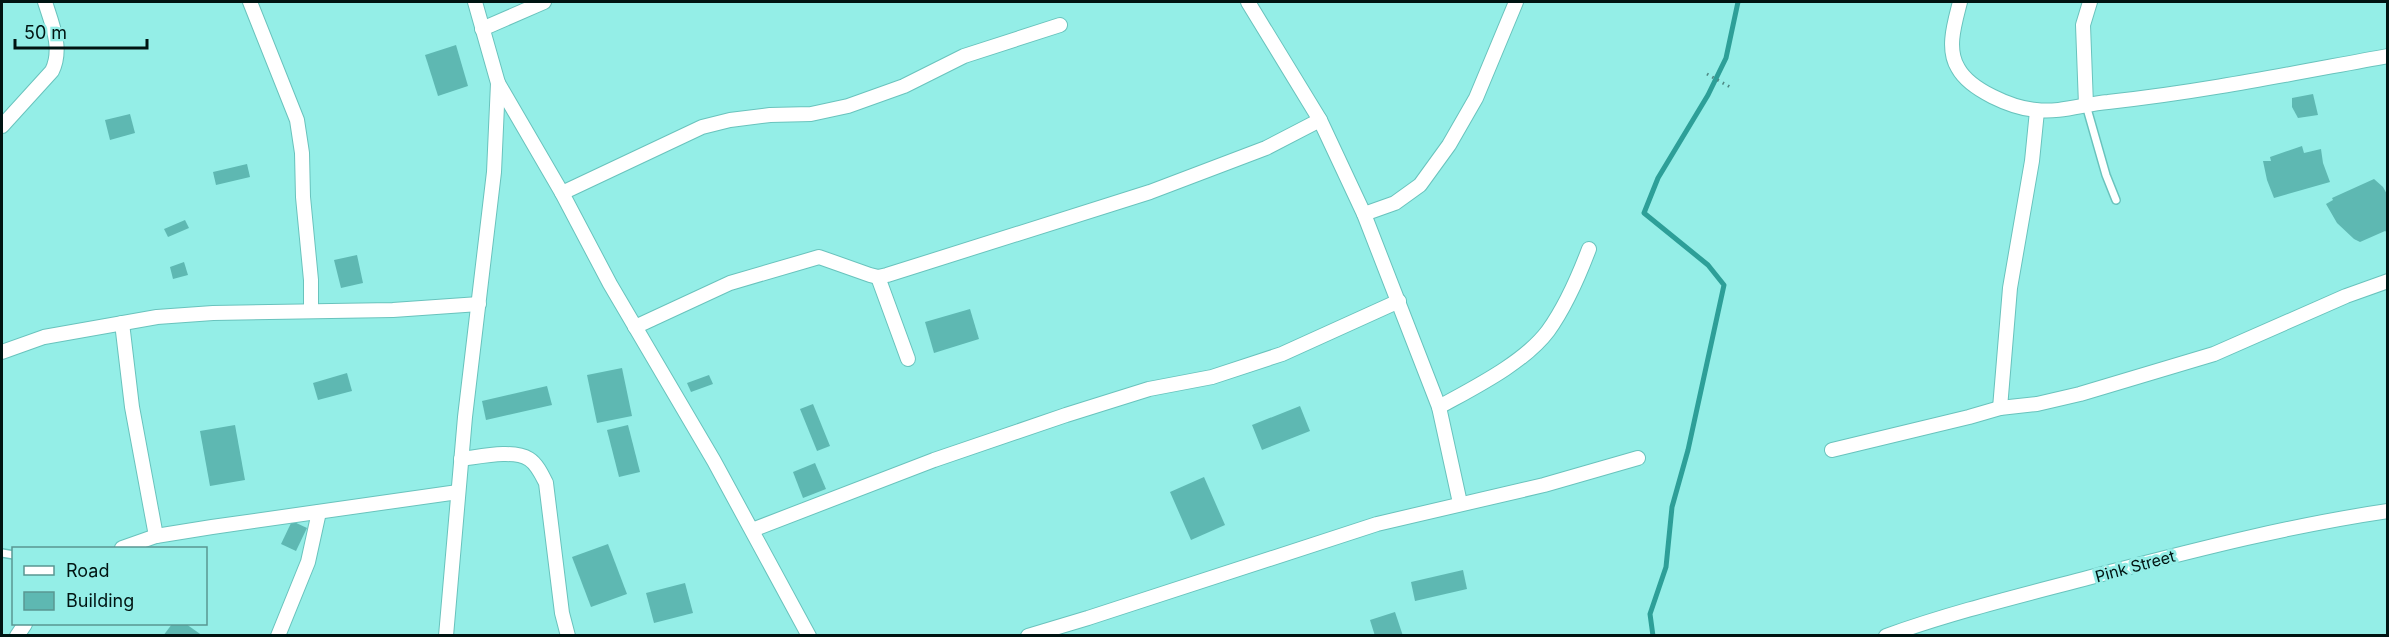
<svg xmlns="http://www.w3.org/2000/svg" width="2389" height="637" font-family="Inter,sans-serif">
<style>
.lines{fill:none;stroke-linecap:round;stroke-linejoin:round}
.stream{stroke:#2d9f98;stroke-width:5}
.building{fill:#5eb8b2}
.lane-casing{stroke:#69c3bd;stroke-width:10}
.street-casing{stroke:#69c3bd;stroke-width:16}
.path{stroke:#4e8783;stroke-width:3;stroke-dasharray:1.5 4.5;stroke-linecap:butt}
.lane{stroke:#fff;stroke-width:7}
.street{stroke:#fff;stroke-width:14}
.labels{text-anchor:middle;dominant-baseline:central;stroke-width:6;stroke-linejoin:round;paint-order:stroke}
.street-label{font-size:16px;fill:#001412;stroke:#94eee7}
</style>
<rect width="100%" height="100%" fill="#94eee7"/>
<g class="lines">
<!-- stream -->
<path class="stream" d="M 1653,636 L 1650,614 L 1666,567 L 1672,507 L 1688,450 L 1724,285 L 1708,265 L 1644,213 L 1658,178 L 1708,95 L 1726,58 L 1738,2"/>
</g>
<!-- building -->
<g class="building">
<path d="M 456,45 L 468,86 L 438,96 L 425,55 Z"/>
<path d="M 2313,94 L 2318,115 L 2298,118 L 2292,107 L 2292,98 Z"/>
<path d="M 130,114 L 135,133 L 110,140 L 105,120 Z"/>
<path d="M 2302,146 L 2304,153 L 2321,149 L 2323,163 L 2330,182 L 2274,198 L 2267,180 L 2263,161 L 2271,161 L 2270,157 Z"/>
<path d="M 247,164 L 250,177 L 216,185 L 213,172 Z"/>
<path d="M 2374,179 L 2383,187 L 2388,196 L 2388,233 L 2385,231 L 2360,242 L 2354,239 L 2337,223 L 2326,204 L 2333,200 L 2332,198 Z"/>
<path d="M 185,220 L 189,228 L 168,237 L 164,229 Z"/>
<path d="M 357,255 L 363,283 L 341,288 L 334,260 Z"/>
<path d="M 184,262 L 188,275 L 173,279 L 170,267 Z"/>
<path d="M 970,309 L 979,339 L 934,353 L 925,322 Z"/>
<path d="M 622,368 L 632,416 L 597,423 L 587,375 Z"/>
<path d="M 347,373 L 352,391 L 318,400 L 313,383 Z"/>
<path d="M 709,375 L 713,384 L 691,392 L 687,383 Z"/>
<path d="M 547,386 L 552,405 L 486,420 L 482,401 Z"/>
<path d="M 813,404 L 830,446 L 817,451 L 800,409 Z"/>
<path d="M 1300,406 L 1310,431 L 1262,450 L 1252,425 Z"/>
<path d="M 235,425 L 245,480 L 210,486 L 200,431 Z"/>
<path d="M 628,425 L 640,472 L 619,477 L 607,430 Z"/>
<path d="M 815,463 L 826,489 L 803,498 L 793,472 Z"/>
<path d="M 1204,477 L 1225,525 L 1191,540 L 1170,492 Z"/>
<path d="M 292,521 L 307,528 L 296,551 L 281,544 Z"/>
<path d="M 608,544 L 627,594 L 591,607 L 572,557 Z"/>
<path d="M 1463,570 L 1467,589 L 1415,601 L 1411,582 Z"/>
<path d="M 685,583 L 693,613 L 654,623 L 646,593 Z"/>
<path d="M 1395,612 L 1403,636 L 1375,636 L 1370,620 Z"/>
<path d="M 172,624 L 186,624 L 203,636 L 163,636 Z"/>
</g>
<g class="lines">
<!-- lane casing -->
<g class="lane-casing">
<g id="lane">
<path d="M 2086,105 L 2106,175 L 2116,200"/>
<path d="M 2,553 L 14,555"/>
</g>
</g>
<!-- street casing -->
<g class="street-casing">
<g id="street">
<path d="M 250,2 L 297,120 L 302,153 L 303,197 L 311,280 L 311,311"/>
<path d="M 1248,2 L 1320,120 L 1364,214 L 1439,407 L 1460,503"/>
<path d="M 1960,2 C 1955,22 1946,49 1958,68 C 1970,90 2012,108 2036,110 C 2060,113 2084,104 2108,102 C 2202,92 2294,73 2388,56"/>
<path d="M 482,29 L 544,2"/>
<path d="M 498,83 L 562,193 L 610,284 L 714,461 L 809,636"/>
<path d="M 2086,105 L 2083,25 L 2090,2"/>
<path d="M 2,126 L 52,71 C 63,49 52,24 45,2"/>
<path d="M 562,193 L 702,127 L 730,120 L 770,115 L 811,114 L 848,106 L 904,86 L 964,56 L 1060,25"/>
<path d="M 1364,214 L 1395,203 L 1420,185 L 1449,145 L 1476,98 L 1516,2"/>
<path d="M 878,277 L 908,359"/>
<path d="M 122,323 L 132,407 L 156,536"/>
<path d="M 635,327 L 730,283 L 819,257 L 870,275 L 878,277 L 887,275 L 1150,192 L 1266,148 L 1320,120"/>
<path d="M 2,352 L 44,337 L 157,317 L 213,313 L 393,310 L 479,304"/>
<path d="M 1439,407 C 1473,388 1524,363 1548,331 C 1566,306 1578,278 1589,249"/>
<path d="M 2000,408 L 2010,288 L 2032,161 L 2037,111"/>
<path d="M 1832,450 L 1969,417 L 2000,408 L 2037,404 L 2080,394 L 2214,354 L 2346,296 L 2388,281"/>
<path d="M 461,459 C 479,457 513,449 529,459 C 537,464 542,475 546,483 L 562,613 L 568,636"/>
<path d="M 752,530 L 934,460 L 1066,415 L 1149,389 L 1212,377 L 1282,354 L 1399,301"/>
<path d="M 122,548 L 156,536 L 212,527 L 458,492"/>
<path d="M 17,636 L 25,624"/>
<path d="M 278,636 L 308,562 L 319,512"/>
<path d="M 446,636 L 465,417 L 494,172 L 498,83 L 475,2"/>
<path d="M 1028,636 L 1088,618 L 1377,524 L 1544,485 L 1638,458"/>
<path d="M 1886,636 C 1958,610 2032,593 2106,573 C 2199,549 2292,525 2388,511"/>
</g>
</g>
<!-- path -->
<path class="path" d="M 1707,74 L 1730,87"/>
<!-- lane -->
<use href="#lane" class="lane"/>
<!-- street -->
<use href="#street" class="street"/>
</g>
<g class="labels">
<!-- street labels -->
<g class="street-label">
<text transform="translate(2135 566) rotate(-15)">Pink Street</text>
</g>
</g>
<!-- border -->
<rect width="2389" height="637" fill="none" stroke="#001412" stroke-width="6"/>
<!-- legend -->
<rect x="12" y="547" width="195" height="78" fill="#94eee7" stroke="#599792" stroke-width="1.5"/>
<rect x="24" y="566" width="30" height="9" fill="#ffffff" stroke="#599792" stroke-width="1.5"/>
<text x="66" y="577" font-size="18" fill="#001412">Road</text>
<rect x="24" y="592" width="30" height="18" fill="#5eb8b2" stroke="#599792" stroke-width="1.5"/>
<text x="66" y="607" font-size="18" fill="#001412">Building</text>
<!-- scale -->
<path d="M15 39v9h132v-9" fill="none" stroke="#001412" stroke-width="3"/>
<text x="24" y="39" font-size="18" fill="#001412" stroke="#94eee7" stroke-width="4.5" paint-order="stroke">50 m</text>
</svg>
